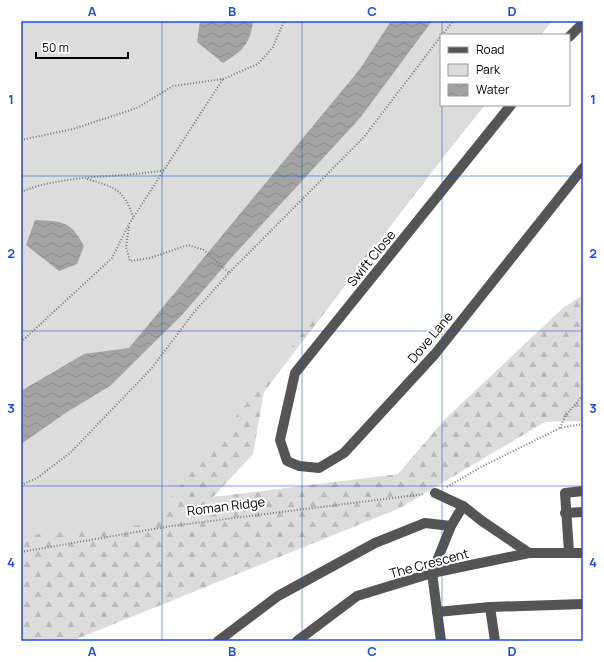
<svg xmlns="http://www.w3.org/2000/svg" width="604" height="662" font-family="Manrope,sans-serif">
<style>
.forest{fill:url(#forest-firs)}
.park{fill:#dcdcdc}
.water{fill:url(#water-waves)}
.lines{fill:none;stroke-linecap:round;stroke-linejoin:round}
.path{stroke:#777;stroke-width:2;stroke-dasharray:1 2;stroke-linecap:butt}
.minor{stroke:#555;stroke-width:10}
.grid{fill:none;stroke:#1d4ed8;stroke-width:1;stroke-opacity:0.55}
.labels{text-anchor:middle;dominant-baseline:central;stroke-width:4;stroke-linejoin:round;paint-order:stroke}
.street-label{font-size:13px;fill:#000;stroke:#fff}
.neatline{fill:none;stroke:#1d4ed8;stroke-width:1.5}
.grid-label{font-size:13px;text-anchor:middle;font-weight:bold;fill:#1d4ed8}
</style>
<defs>
<pattern id="forest-firs" width="22" height="20" patternUnits="userSpaceOnUse"><rect width="22" height="20" fill="#dcdcdc"/><path d="M5 1l3.5 6h-7zM16 11l3.5 6h-7z" fill="#bbb"/></pattern>
<pattern id="water-waves" width="16" height="10" patternUnits="userSpaceOnUse"><rect width="16" height="10" fill="#a3a3a3"/><path d="M0 5q4-4 8 0t8 0" fill="none" stroke="#8b8b8b"/></pattern>
</defs>
<rect width="100%" height="100%" fill="#fff"/>
<!-- forest -->
<path class="forest" d="M 441,105 L 483,105 L 264,392 L 253,454 L 213,497 L 398,474 L 444,420 L 563,308 L 583,295 L 583,421 L 545,422 L 400,508 L 72,641 L 21,641 L 21,513 Z"/>
<!-- park -->
<path class="park" d="M 21,21 L 552,21 L 541,35 L 441,35 L 441,105 L 485,105 L 150,524 L 21,536 Z"/>
<!-- water -->
<g class="water">
<path d="M 200,21 L 253,21 C 250,45 242,51 223,63 L 197,42 Z"/>
<path d="M 391,21 L 432,21 L 360,118 L 232,257 L 182,315 L 110,386 L 67,412 L 21,444 L 21,391 L 84,354 L 129,348 L 360,69 Z"/>
<path d="M 35,220 C 62,221 71,221 84,246 L 77,264 L 59,271 L 26,245 Z"/>
</g>
<g class="lines">
<!-- path -->
<g class="path">
<path d="M 442,35 L 453,21"/>
<path d="M 21,140 L 73,129 L 137,108 L 173,86 L 223,79 L 258,64 L 273,47 L 284,21"/>
<path d="M 87,179 C 114,187 124,189 133,217"/>
<path d="M 21,192 C 67,173 117,179 165,170"/>
<path d="M 129,227 L 126,247 L 130,261 L 150,258 L 188,245 L 204,250 L 229,273"/>
<path d="M 21,342 L 112,258 L 129,224 L 223,79"/>
<path d="M 560,428 L 566,415 L 583,395"/>
<path d="M 21,485 L 37,478 L 70,453 L 151,369 L 195,311 L 229,273 L 364,137 L 441,36"/>
<path d="M 447,487 L 481,467 L 560,428 L 583,424"/>
<path d="M 21,552 L 171,526 L 424,494"/>
</g>
<!-- minor -->
<g class="minor">
<path d="M 569,37 L 583,23"/>
<path d="M 511,105 L 295,373 L 280,440 L 287,461 L 299,466 L 319,468 L 344,453 L 435,354 L 583,168"/>
<path d="M 435,493 L 463,506 L 482,521 L 529,553"/>
<path d="M 565,513 L 583,512"/>
<path d="M 569,552 L 565,493 L 583,491"/>
<path d="M 490,607 L 495,641"/>
<path d="M 437,612 L 490,607 L 583,604"/>
<path d="M 218,641 L 278,596 L 375,543 L 425,523 L 451,526"/>
<path d="M 297,641 L 357,596 L 432,573 L 529,553 L 583,553"/>
<path d="M 441,641 L 432,573 L 451,526 L 463,506"/>
</g>
</g>
<!-- grid -->
<path class="grid" d="M 162,21 L 162,641M 302,21 L 302,641M 442,21 L 442,35M 442,105 L 442,641M 21,176 L 583,176M 21,331 L 583,331M 21,486 L 583,486"/>
<g class="labels">
<!-- street labels -->
<g class="street-label">
<text transform="translate(371 258) rotate(-51)">Swift Close</text>
<text transform="translate(430 337) rotate(-50)">Dove Lane</text>
<text transform="translate(226 506) rotate(-7)">Roman Ridge</text>
<text transform="translate(429 563) rotate(-15)">The Crescent</text>
</g>
</g>
<!-- border -->
<rect width="604" height="662" fill="none" stroke="#ffffff" stroke-width="44"/>
<!-- legend -->
<rect x="440" y="34" width="130" height="72" fill="#ffffff" stroke="#999999"/>
<rect x="448" y="47" width="20" height="6" fill="#555555" stroke="#999999"/>
<text x="476" y="54" font-size="12" fill="#000000">Road</text>
<rect x="448" y="64" width="20" height="12" fill="#dcdcdc" stroke="#999999"/>
<text x="476" y="74" font-size="12" fill="#000000">Park</text>
<rect x="448" y="84" width="20" height="12" fill="url(#water-waves)" stroke="#999999"/>
<text x="476" y="94" font-size="12" fill="#000000">Water</text>
<!-- scale -->
<path d="M36 52v6h92v-6" fill="none" stroke="#000000" stroke-width="2"/>
<text x="42" y="52" font-size="12" fill="#000000" stroke="#ffffff" stroke-width="3" paint-order="stroke">50 m</text>
<rect x="22" y="22" width="560" height="618" class="neatline"/>
<g class="grid-label">
<text x="92" y="16">A</text>
<text x="232" y="16">B</text>
<text x="372" y="16">C</text>
<text x="512" y="16">D</text>
<text x="11" y="104">1</text>
<text x="593" y="104">1</text>
<text x="11" y="258">2</text>
<text x="593" y="258">2</text>
<text x="11" y="413">3</text>
<text x="593" y="413">3</text>
<text x="11" y="567">4</text>
<text x="593" y="567">4</text>
<text x="92" y="656">A</text>
<text x="232" y="656">B</text>
<text x="372" y="656">C</text>
<text x="512" y="656">D</text>
</g>
</svg>
